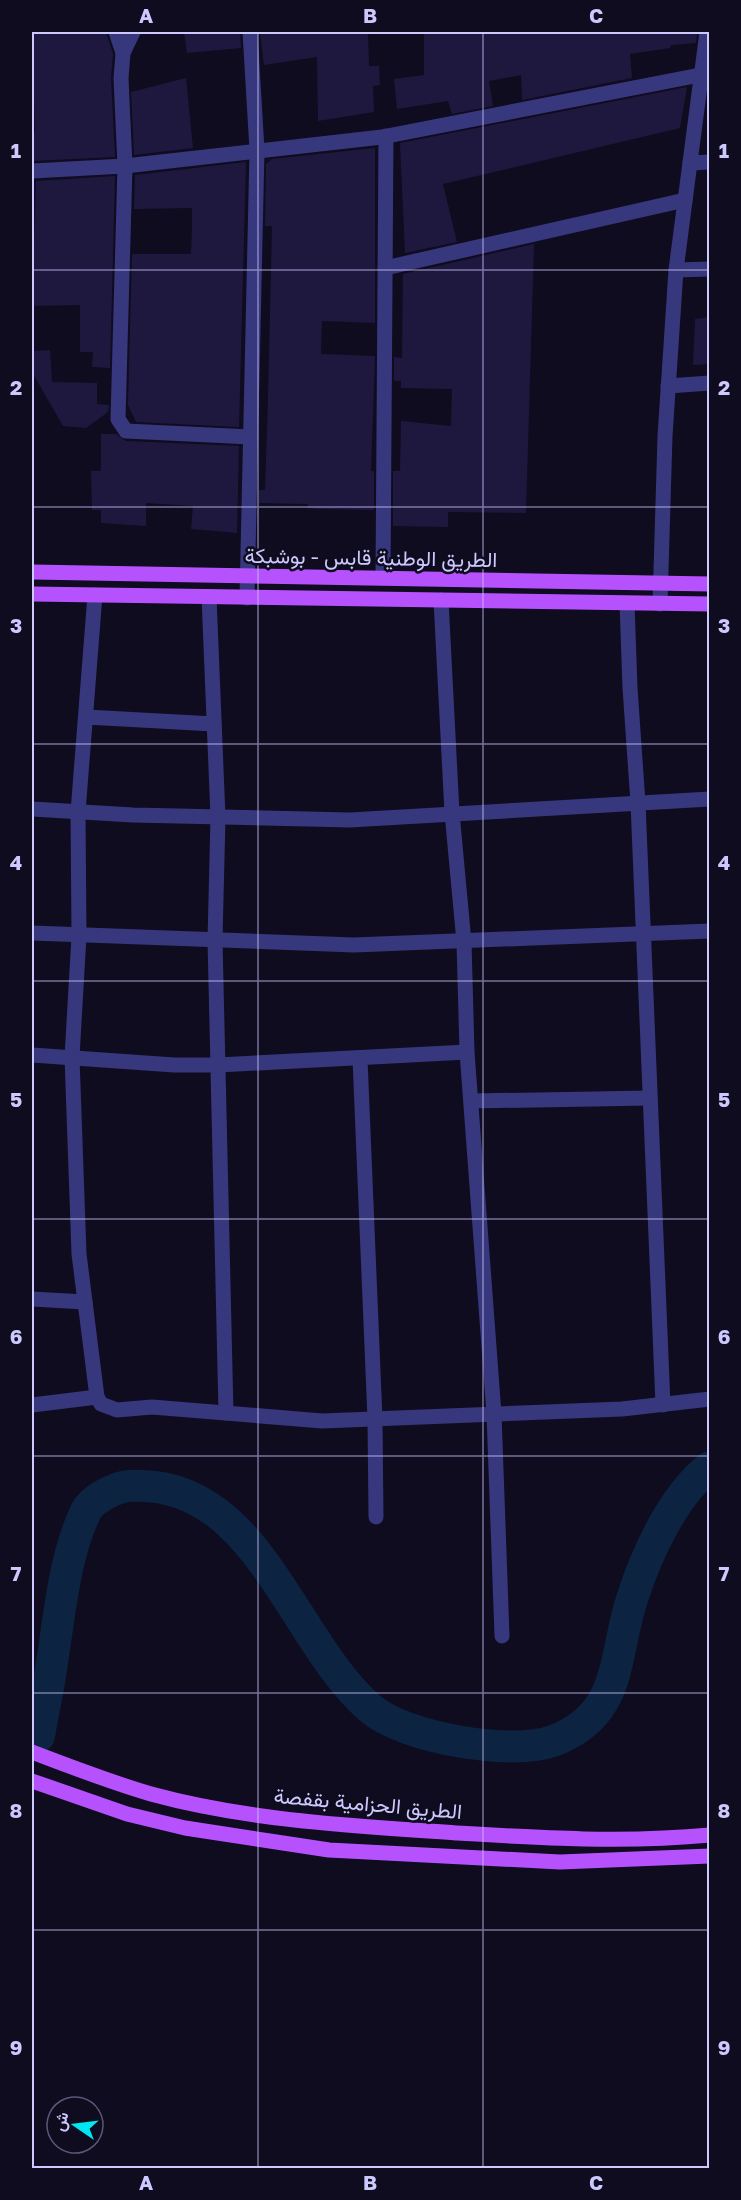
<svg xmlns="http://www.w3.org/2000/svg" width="741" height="2200" font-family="'Golos Text',Vazirmatn,sans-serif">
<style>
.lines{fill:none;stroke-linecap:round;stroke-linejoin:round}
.river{stroke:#0c2342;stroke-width:32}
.building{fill:#1e183f}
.minor{stroke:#37377d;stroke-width:15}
.major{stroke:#b651fe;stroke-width:15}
.grid{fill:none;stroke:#cdc9ff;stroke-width:1.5;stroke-opacity:0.55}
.labels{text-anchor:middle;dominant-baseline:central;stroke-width:5;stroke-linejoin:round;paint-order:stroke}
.street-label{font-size:21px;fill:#cdc9ff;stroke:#0e0c1e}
.neatline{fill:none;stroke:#cdc9ff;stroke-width:2}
.grid-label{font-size:20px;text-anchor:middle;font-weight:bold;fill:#cdc9ff}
</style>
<rect width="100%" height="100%" fill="#0e0c1e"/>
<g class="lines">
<!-- river -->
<path class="river" d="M 39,1736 C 43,1711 49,1687 52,1662 C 60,1613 64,1557 86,1511 C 92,1499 116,1487 129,1486 C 257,1477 291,1641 371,1709 C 405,1738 512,1756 553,1741 C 623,1715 613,1657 632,1599 C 646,1555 673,1495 710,1467"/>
</g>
<!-- building -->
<g class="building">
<path d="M 32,32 L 106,32 L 113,54 L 111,78 L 115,157 L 32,161 L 32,133 L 35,133 Z"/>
<path d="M 184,32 L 240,32 L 241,48 L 187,53 Z"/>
<path d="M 260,32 L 368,32 L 369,66 L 379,66 L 380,85 L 373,86 L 374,112 L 318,121 L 317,57 L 264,65 Z"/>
<path d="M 424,32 L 697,32 L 696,43 L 671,45 L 670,48 L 630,54 L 632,78 L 522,100 L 521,75 L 489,81 L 493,106 L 452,114 L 448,101 L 397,109 L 394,79 L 424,75 Z"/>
<path d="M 186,78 L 193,148 L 134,155 L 131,92 Z"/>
<path d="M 687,87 L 680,128 L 443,184 L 457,242 L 405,253 L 400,143 Z"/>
<path d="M 375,148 L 375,323 L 322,321 L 321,354 L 375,356 L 371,471 L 374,471 L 374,510 L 318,509 L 307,508 L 308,504 L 259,503 L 259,490 L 265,490 L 268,398 L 272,226 L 265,226 L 266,164 L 272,159 Z"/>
<path d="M 246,162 L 239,427 L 136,422 L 128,405 L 132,254 L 191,254 L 192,226 L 192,208 L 134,209 L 135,175 Z"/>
<path d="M 115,176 L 110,368 L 92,367 L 93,352 L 80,352 L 80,305 L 32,306 L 36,181 Z"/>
<path d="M 534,244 L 526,513 L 448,512 L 448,527 L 393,526 L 393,471 L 400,471 L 401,421 L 451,426 L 452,389 L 401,388 L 401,381 L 394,381 L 394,357 L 402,358 L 403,274 Z"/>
<path d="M 710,317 L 710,364 L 693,365 L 695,319 Z"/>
<path d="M 50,350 L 52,382 L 97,383 L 97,404 L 109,405 L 108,412 L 86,428 L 63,426 L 32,372 L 32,351 Z"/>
<path d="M 101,434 L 116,434 L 126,441 L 239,446 L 237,533 L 191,529 L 193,506 L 146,503 L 146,526 L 101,523 L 101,510 L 92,510 L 91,471 L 101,471 Z"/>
</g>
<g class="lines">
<!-- minor -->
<g class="minor">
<path d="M 116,32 L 123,53"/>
<path d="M 133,32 L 123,53 L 121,78 L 125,166 L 118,419 L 126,431 L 251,437"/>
<path d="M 690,163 L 710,162"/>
<path d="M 32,171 L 125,166 L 382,137 L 700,75"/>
<path d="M 385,268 L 685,200"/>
<path d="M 676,270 L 710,269"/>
<path d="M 668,386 L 710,383"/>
<path d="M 383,578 L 386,136"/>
<path d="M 95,595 L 78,812 L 79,936 L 72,1057 L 79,1254 L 97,1397 L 101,1404 L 117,1410 L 152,1407 L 322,1421 L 622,1409 L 710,1399"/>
<path d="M 209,597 L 218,817 L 215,940 L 226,1413"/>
<path d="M 247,598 L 257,150 L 250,32"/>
<path d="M 441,600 L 452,813 L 464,942 L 467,1052 L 494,1414 L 502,1636"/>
<path d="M 627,603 L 630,688 L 638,803 L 663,1405"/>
<path d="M 660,604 L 665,436 L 676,270 L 707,32"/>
<path d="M 86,717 L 214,724"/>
<path d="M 32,809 L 133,815 L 350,820 L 710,799"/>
<path d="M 32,933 L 354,945 L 710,931"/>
<path d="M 32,1055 L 174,1065 L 218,1065 L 467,1052"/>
<path d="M 360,1059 L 375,1419 L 376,1517"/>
<path d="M 471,1101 L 650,1098"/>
<path d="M 32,1299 L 85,1302"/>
<path d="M 32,1405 L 97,1397"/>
</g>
<!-- major -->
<g class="major">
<path d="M 32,572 L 710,584"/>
<path d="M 32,594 L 710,604"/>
<path d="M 32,1752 C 71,1767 110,1782 151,1794 C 250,1821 355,1826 456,1833 C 541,1838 625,1843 710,1835"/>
<path d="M 32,1781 L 127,1814 L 185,1828 L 329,1850 L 560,1862 L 710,1856"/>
</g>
</g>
<!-- grid -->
<path class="grid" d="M 258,32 L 258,2168M 483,32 L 483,2168M 32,270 L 710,270M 32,507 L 710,507M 32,744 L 710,744M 32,981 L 710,981M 32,1219 L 710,1219M 32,1456 L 710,1456M 32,1693 L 710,1693M 32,1930 L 710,1930"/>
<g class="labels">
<!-- street labels -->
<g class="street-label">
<text transform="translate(371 557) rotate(1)">الطريق الوطنية قابس - بوشبكة</text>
<text transform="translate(368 1803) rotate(5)">الطريق الحزامية بقفصة</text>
</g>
</g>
<!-- border -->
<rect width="741" height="2200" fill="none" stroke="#0e0c1e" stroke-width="66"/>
<!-- north arrow -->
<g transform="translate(75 2125) rotate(284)"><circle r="28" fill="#0e0c1e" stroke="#5a5878" stroke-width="1.5"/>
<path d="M0-4.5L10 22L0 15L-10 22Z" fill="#01e6f3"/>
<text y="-9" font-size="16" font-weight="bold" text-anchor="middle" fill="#cdc9ff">ش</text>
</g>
<rect x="33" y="33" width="675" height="2134" class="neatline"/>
<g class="grid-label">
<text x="146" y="23">A</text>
<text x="370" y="23">B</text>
<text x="596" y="23">C</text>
<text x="16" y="158">1</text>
<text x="724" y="158">1</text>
<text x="16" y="395">2</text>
<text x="724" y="395">2</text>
<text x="16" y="633">3</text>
<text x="724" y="633">3</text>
<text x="16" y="870">4</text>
<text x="724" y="870">4</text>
<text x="16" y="1107">5</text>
<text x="724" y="1107">5</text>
<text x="16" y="1344">6</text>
<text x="724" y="1344">6</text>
<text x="16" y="1581">7</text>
<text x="724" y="1581">7</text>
<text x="16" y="1818">8</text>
<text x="724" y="1818">8</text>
<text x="16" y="2055">9</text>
<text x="724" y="2055">9</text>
<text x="146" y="2190">A</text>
<text x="370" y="2190">B</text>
<text x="596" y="2190">C</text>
</g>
</svg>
